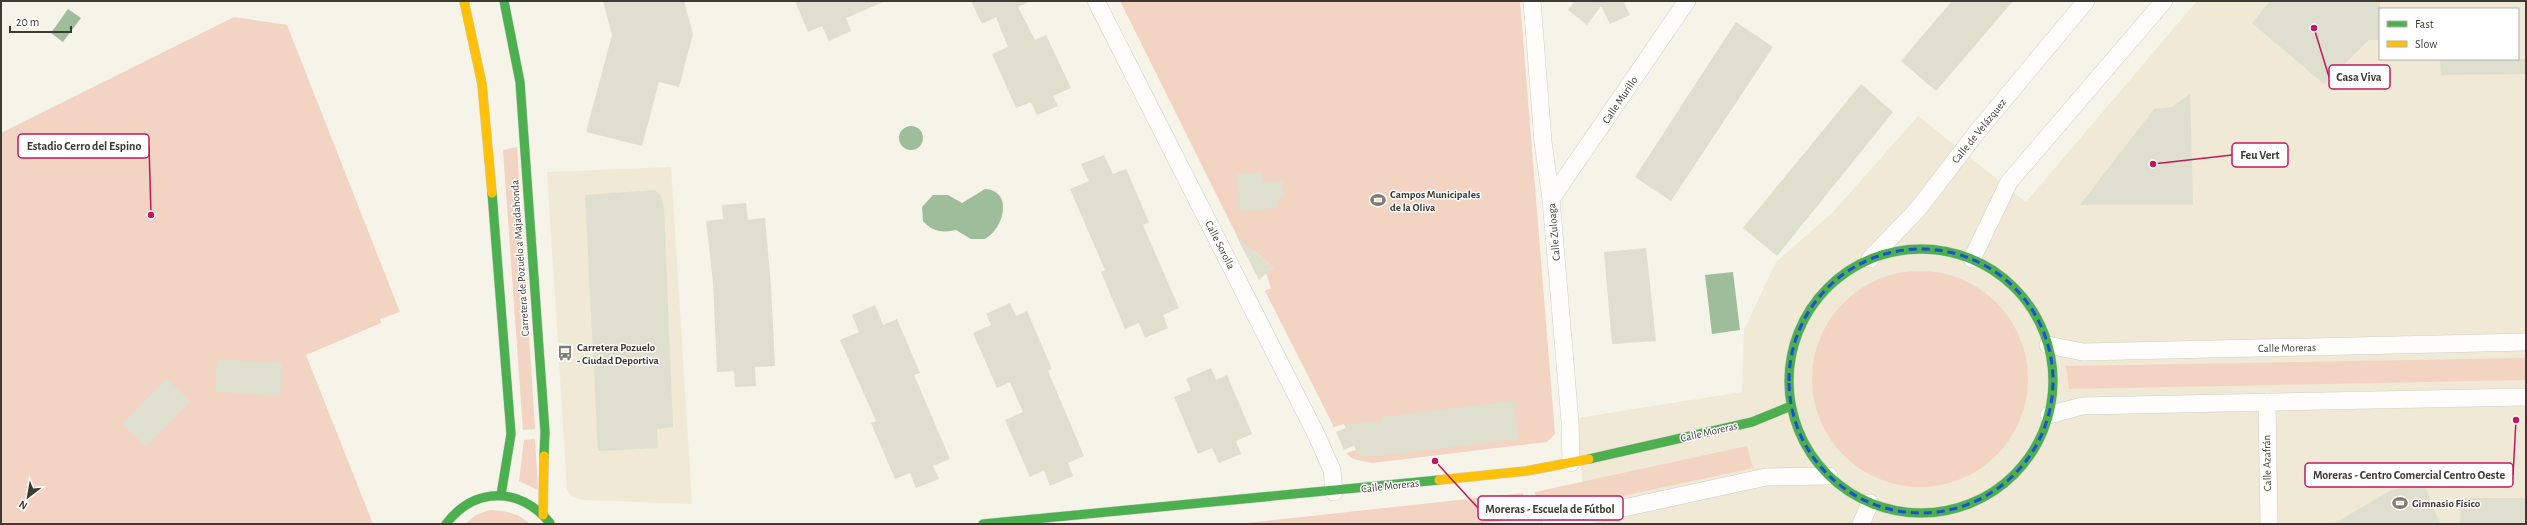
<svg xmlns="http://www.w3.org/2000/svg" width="2527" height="525" font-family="'Alegreya Sans',sans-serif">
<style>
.built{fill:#efe9d6;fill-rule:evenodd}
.green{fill:#f3d3c2}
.water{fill:#9ebe9b}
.building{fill:#dedfcf}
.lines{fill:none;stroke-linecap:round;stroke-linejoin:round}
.street-casing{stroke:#d1cec6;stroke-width:18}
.fast-casing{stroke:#d1cec6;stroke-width:10}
.slow-casing{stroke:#d1cec6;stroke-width:10}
.street{stroke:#fefdfc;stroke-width:17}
.fast{stroke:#4caf50;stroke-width:9}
.slow{stroke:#ffc107;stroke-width:9}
.marked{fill:none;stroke:#1d4ed8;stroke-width:3;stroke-dasharray:8 5;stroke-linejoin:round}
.labels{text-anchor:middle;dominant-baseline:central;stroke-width:3;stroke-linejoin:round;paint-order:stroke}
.street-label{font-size:11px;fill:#3d3a33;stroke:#fff}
.poi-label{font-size:11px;font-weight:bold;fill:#3d3a33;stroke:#fff;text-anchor:start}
.leader{fill:none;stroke:#c2185b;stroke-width:1.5}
.callout-dot{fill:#c2185b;stroke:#fff;stroke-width:1.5}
.callout{fill:#fff;stroke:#c2185b;stroke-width:1.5}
.callout-label{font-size:12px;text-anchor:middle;font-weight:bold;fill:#3d3a33}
</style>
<rect width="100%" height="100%" fill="#f6f3e9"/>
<!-- built -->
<g class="built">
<path d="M 2197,1 L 2526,1 L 2526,524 L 1586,524 L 1577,418 L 1742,392 L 1744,330 L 1776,262 L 1832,213 L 1918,116 L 2026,202 ZM 2380,9 L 2518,9 L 2518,59 L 2380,59 Z"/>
<path d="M 671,167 L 692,504 L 582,500 L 571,496 L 567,489 L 559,361 L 566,360 L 564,343 L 558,343 L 547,172 Z"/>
</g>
<!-- green -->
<g class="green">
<path d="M 1120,1 L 1520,1 L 1555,434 L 1547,442 L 1372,463 L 1353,459 L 1346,453 L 1356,450 L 1344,424 L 1334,427 L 1265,291 L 1271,288 L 1265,270 L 1269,271 L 1273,267 L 1253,250 L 1245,252 Z"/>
<path d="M 234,17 L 287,25 L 400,312 L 380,319 L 381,323 L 306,355 L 373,524 L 1,524 L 1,133 Z"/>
<path d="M 517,147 L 535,429 L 523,430 L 503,150 Z"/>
<circle cx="1920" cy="379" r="108"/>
<path d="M 2526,358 L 2526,380 L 2069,389 L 2066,366 Z"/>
<path d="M 535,439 L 538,490 L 519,481 L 524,440 Z"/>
<path d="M 1747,446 L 1753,468 L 1538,514 L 1535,492 Z"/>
<path d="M 1523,493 L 1528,518 L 1475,524 L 1237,524 Z"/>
<path d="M 490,510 C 507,511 518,513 530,524 L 465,524 L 476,515 Z"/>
</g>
<!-- water -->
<g class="water">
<path d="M 68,9 L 81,18 L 63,42 L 51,33 Z"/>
<circle cx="911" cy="138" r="12"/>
<path d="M 985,189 C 1014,191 1004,229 985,239 L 971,239 L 956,230 C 944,233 932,232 923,221 L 922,207 L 933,195 L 948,195 L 962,203 Z"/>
<path d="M 1733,272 L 1740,330 L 1712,334 L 1705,275 Z"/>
</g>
<!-- building -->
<g class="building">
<path d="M 603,1 L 684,1 L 693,34 L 679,87 L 659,82 L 642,146 L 586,132 L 612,35 Z"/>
<path d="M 795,1 L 886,1 L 846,18 L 851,31 L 829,41 L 822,26 L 808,32 Z"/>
<path d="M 971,1 L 1031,1 L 1018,7 L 1035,40 L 1046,35 L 1071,88 L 1053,96 L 1058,106 L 1037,115 L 1031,102 L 1016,108 L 992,54 L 1008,47 L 996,17 L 982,24 Z"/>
<path d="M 1575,1 L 1623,1 L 1630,15 L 1610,24 L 1601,6 L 1587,25 L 1568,10 Z"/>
<path d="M 1952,1 L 2013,1 L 1936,91 L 1901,61 Z"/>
<path d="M 2270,1 L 2380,1 L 2380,40 L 2369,40 L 2324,84 L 2252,23 Z"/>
<path d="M 1736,22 L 1773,47 L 1671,201 L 1635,177 Z"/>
<path d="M 2440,59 L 2526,59 L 2526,74 L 2441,75 Z"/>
<path d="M 1861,84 L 1893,112 L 1777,256 L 1743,228 Z"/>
<path d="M 2190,94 L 2193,205 L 2080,205 L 2154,109 L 2172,107 Z"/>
<path d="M 1104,155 L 1113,174 L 1126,169 L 1149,222 L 1143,225 L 1179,308 L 1163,315 L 1168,328 L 1145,338 L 1139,323 L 1125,329 L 1101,272 L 1105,270 L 1070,189 L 1089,181 L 1081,164 Z"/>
<path d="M 1262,172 L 1263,183 L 1283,181 L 1284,198 L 1277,199 L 1278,208 L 1239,211 L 1236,174 Z"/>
<path d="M 655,190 L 661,196 L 664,209 L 673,427 L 657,429 L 658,448 L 598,451 L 585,195 Z"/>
<path d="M 746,203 L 748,220 L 765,218 L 771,286 L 775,366 L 755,367 L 756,386 L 735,387 L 734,371 L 717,372 L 713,282 L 706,221 L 723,219 L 722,205 Z"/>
<path d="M 1237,237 L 1273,267 L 1259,280 Z"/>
<path d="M 1646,248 L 1656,341 L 1612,344 L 1604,252 Z"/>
<path d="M 1010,303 L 1016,316 L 1027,311 L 1052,369 L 1048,371 L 1084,456 L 1068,463 L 1073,476 L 1050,486 L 1044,470 L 1030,477 L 1005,420 L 1023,412 L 1010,382 L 997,388 L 973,333 L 991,325 L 986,314 Z"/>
<path d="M 875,305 L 883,325 L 897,319 L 920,373 L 914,375 L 950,459 L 933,466 L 939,479 L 916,488 L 910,473 L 895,479 L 871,423 L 876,421 L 840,340 L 859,332 L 852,315 Z"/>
<path d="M 217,359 L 282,363 L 280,396 L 215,392 Z"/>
<path d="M 1211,368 L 1216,380 L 1227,375 L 1252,434 L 1236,441 L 1241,454 L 1219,463 L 1212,448 L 1198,454 L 1174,397 L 1191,390 L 1186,379 Z"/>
<path d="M 166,378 L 191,401 L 146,447 L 122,424 Z"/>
<path d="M 1514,401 L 1519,439 L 1368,457 L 1358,454 L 1355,445 L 1344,450 L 1336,432 L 1348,427 L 1346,424 L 1382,421 L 1381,417 Z"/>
<path d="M 2423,481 L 2440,524 L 2333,524 L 2390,491 Z"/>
<path d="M 2461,498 L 2526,498 L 2526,524 L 2460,524 Z"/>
</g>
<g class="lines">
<!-- street casing -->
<g class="street-casing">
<g id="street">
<path d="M 1096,1 L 1316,434 L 1332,470 L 1334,492"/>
<path d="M 1532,1 L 1543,142 L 1551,199 L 1570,421 L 1571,463"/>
<path d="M 1551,199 L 1687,1"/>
<path d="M 1870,259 L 1918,209 L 1977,132 L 2086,1"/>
<path d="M 1972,259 L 2009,182 L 2164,1"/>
<path d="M 2048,345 L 2083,352 L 2526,342"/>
<path d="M 2267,402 L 2269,524"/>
<path d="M 2049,415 L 2082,406 L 2526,397"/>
<path d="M 1550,524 L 1766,477 L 1829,476"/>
<path d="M 1861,524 L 1870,503"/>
</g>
</g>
<!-- fast casing -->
<g class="fast-casing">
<g id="fast">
<path d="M 504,1 L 520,82 L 545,432 L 544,456"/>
<path d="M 492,193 L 511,434 L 501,495"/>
<circle cx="1921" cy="381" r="132"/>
<path d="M 1589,459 L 1752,422 L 1791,406"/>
<path d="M 446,524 C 475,486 520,487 550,523"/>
<path d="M 983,524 L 1439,480"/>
</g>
</g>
<!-- slow casing -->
<g class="slow-casing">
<g id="slow">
<path d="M 464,1 L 482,84 L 492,193"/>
<path d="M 1439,480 L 1526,471 L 1589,459"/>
<path d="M 543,515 L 544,456"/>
</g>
</g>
<!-- street -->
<use href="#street" class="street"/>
<!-- fast -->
<use href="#fast" class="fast"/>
<!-- slow -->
<use href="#slow" class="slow"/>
</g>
<!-- marked area -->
<path class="marked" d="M1789 381a132 132 0 1 1 264 0a132 132 0 1 1-264 0Z"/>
<!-- icons -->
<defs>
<g id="stadium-bare" transform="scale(1.2)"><path d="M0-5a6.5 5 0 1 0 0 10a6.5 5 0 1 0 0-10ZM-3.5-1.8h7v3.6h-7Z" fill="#7e7b73" stroke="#fff" stroke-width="2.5" paint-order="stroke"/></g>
<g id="bus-bare" transform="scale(1.2)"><path d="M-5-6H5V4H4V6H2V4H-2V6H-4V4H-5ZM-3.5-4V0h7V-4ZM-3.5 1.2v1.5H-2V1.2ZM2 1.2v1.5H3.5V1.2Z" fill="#7e7b73" stroke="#fff" stroke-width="2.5" paint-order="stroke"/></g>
</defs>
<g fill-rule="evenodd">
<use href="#stadium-bare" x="1378" y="200"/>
<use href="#bus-bare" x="565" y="353"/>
<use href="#stadium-bare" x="2400" y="503"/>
</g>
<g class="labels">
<!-- street labels -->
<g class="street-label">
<text transform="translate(1620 100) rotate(-56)">Calle Murillo</text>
<text transform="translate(1979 131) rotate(-51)">Calle de Velázquez</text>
<text transform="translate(1554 232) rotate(-95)">Calle Zuloaga</text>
<text transform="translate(1220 245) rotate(63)">Calle Sorolla</text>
<text transform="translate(520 258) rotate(-94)">Carretera de Pozuelo a Majadahonda</text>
<text transform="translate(2287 348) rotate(-1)">Calle Moreras</text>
<text transform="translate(1709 432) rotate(-13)">Calle Moreras</text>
<text transform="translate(2267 463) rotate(-91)">Calle Azafrán</text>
<text transform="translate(1390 486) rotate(-6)">Calle Moreras</text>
</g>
<!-- poi labels -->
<g class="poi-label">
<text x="1390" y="194">Campos Municipales<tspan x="1390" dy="13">de la Oliva</tspan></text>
<text x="577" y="347">Carretera Pozuelo<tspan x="577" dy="13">- Ciudad Deportiva</tspan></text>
<text x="2412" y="503">Gimnasio Físico</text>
</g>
</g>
<!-- callouts -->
<path class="leader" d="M2314 28L2329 77M151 215L149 146M2153 164L2232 155M2516 420L2513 475M1435 461L1478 508"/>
<g class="callout-dot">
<circle cx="2314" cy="28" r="4"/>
<circle cx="151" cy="215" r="4"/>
<circle cx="2153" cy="164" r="4"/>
<circle cx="2516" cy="420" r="4"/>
<circle cx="1435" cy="461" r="4"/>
</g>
<g class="callout">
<rect x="2329" y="65" width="61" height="24" rx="4"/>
<rect x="18" y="134" width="131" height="24" rx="4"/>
<rect x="2232" y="143" width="56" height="24" rx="4"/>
<rect x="2305" y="463" width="208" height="24" rx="4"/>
<rect x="1478" y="496" width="145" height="24" rx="4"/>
</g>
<g class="callout-label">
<text x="2359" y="81">Casa Viva</text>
<text x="84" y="150">Estadio Cerro del Espino</text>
<text x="2260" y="159">Feu Vert</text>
<text x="2409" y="479">Moreras - Centro Comercial Centro Oeste</text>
<text x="1550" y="513">Moreras - Escuela de Fútbol</text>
</g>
<!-- border -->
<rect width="2527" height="525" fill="none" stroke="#3d3a33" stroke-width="4"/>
<!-- legend -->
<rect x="2379" y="8" width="140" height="52" fill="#ffffff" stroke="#b1b0ad"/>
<rect x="2387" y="21" width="20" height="6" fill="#4caf50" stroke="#b1b0ad"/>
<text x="2415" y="28" font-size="12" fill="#3d3a33">Fast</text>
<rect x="2387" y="41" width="20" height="6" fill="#ffc107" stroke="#b1b0ad"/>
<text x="2415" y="48" font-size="12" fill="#3d3a33">Slow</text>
<!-- north arrow -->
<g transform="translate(28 497) rotate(211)" stroke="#ffffff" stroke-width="3" paint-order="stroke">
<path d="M0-3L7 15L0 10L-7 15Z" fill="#3d3a33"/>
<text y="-6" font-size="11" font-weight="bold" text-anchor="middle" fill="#3d3a33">N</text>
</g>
<!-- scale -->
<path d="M10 26v6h61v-6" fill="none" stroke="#3d3a33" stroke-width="2"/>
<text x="16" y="26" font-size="12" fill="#3d3a33" stroke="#ffffff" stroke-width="3" paint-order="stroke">20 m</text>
</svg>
